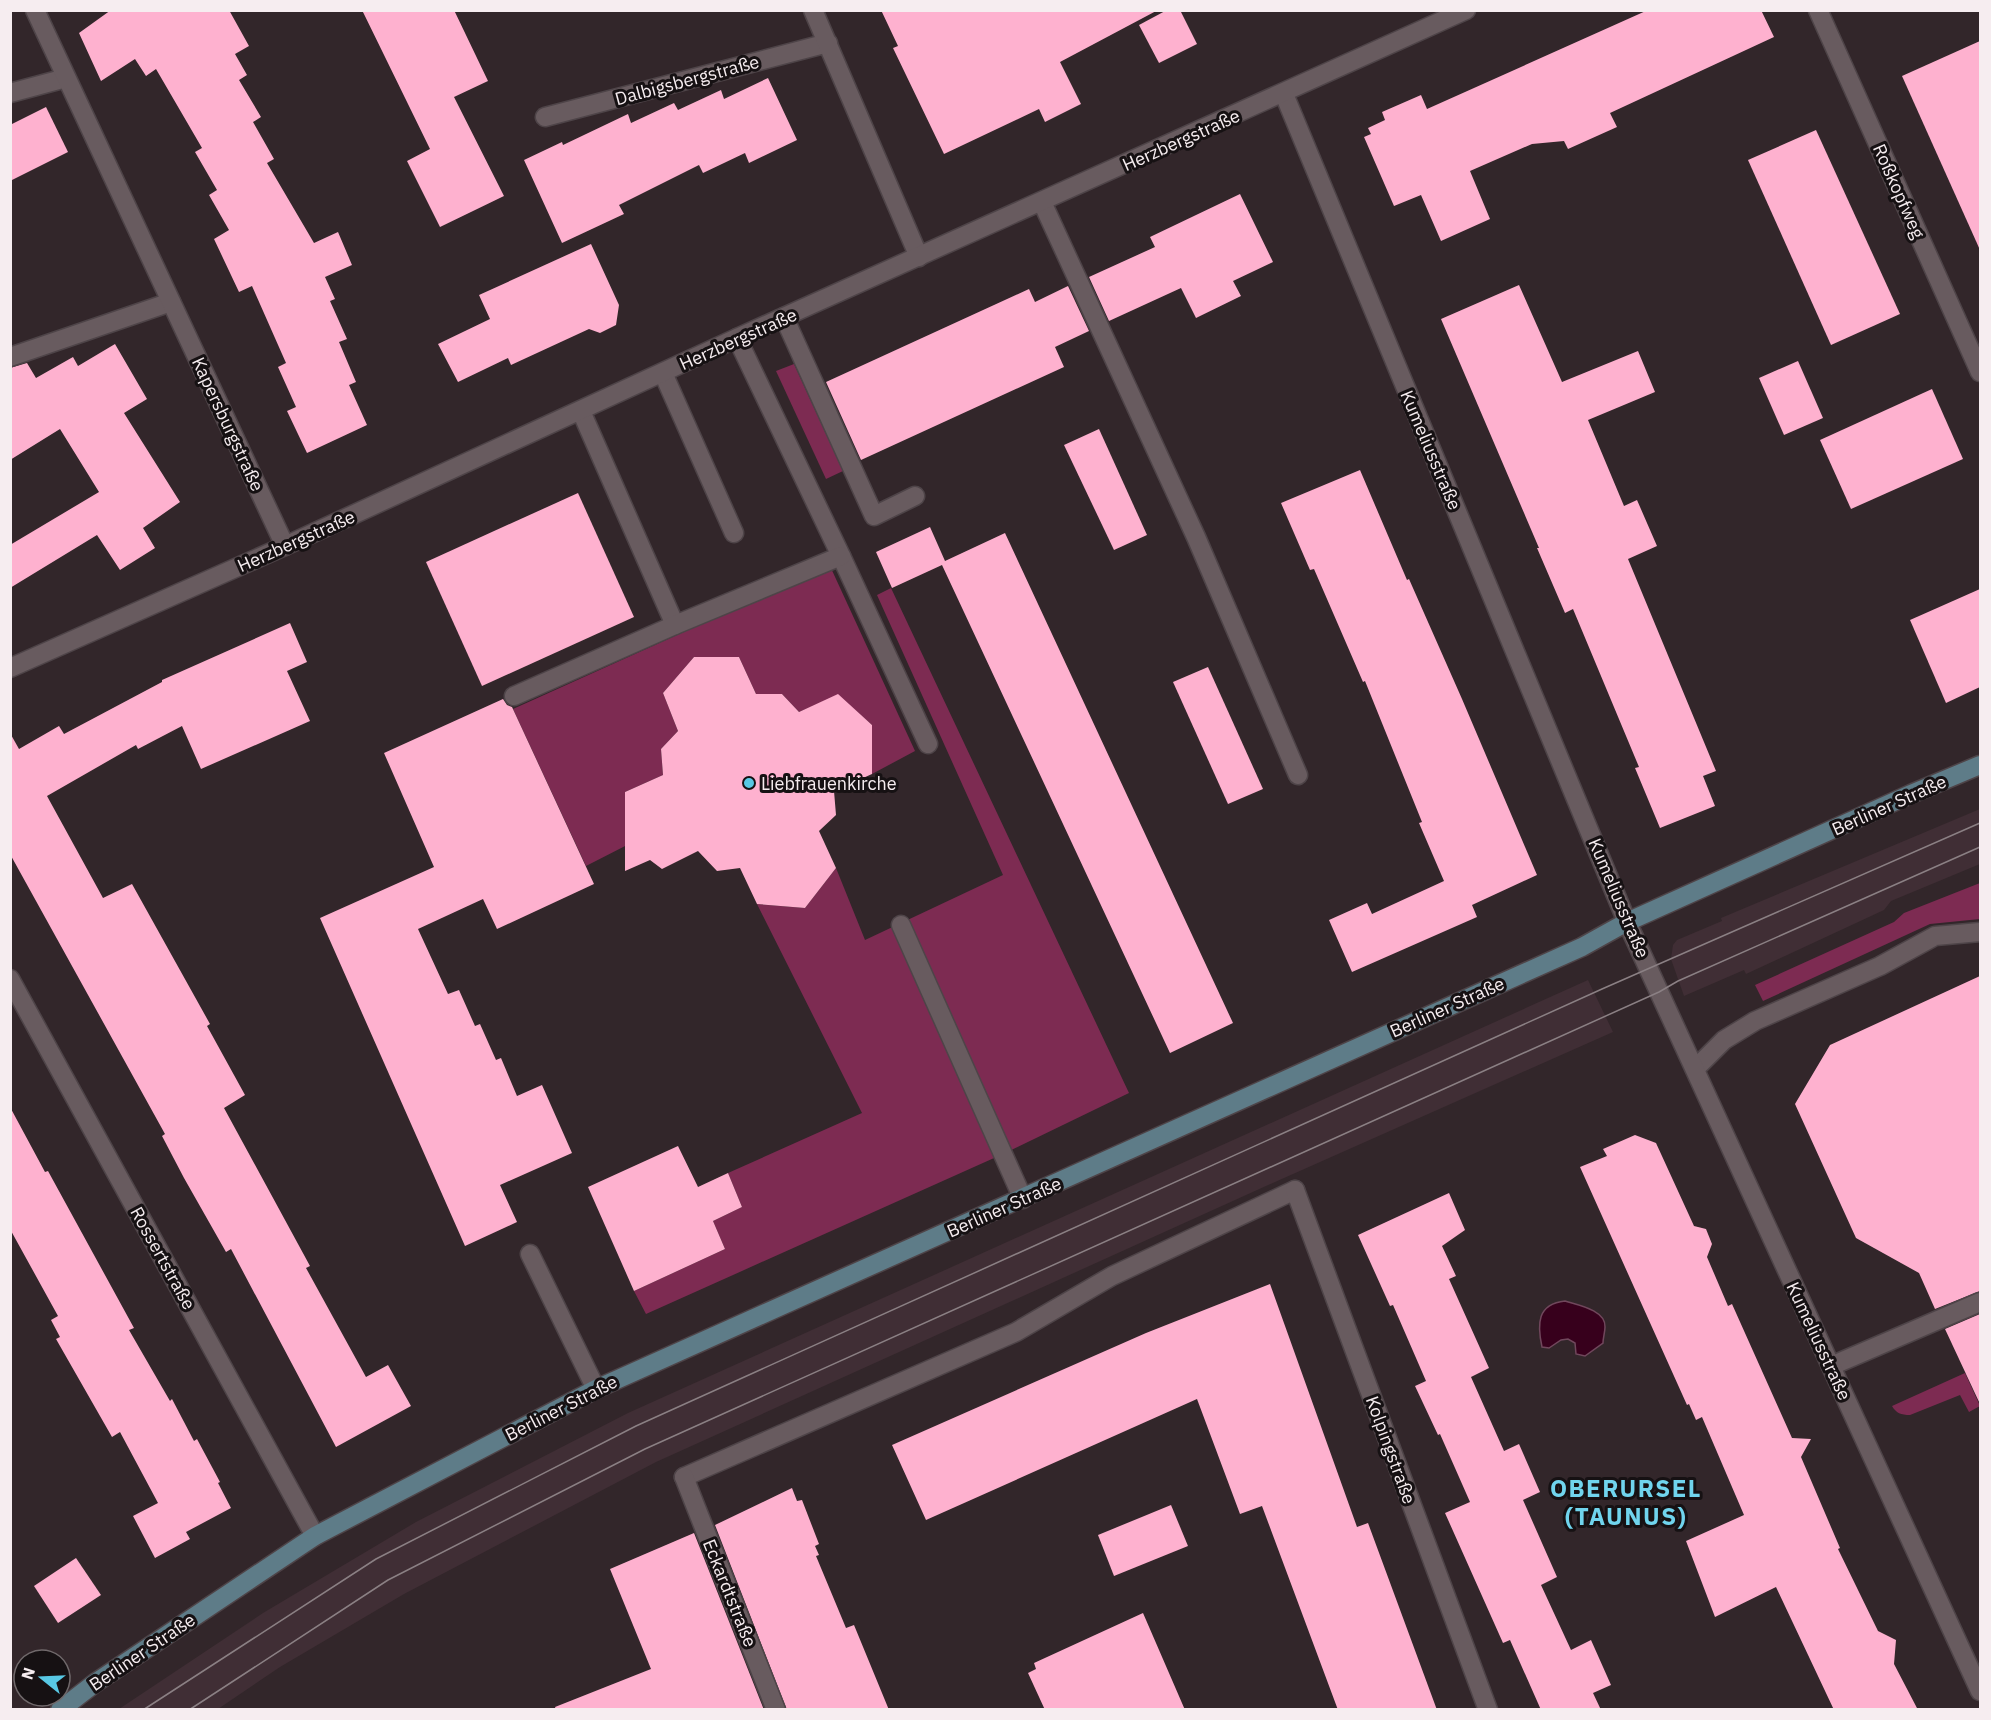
<svg xmlns="http://www.w3.org/2000/svg" width="1991" height="1720" font-family="'IBM Plex Sans',sans-serif">
<style>
.built{fill:#402e35}
.green{fill:#7d2b52}
.water{fill:#37001c;stroke:#70475c;stroke-width:1.5}
.building{fill:#feb1cf}
.lines{fill:none;stroke-linecap:round;stroke-linejoin:round}
.lane-casing{stroke:#4e4448;stroke-width:21}
.street-casing{stroke:#4e4448;stroke-width:21}
.secondary-casing{stroke:#4e4448;stroke-width:21}
.lane{stroke:#685b5f;stroke-width:18}
.street{stroke:#685b5f;stroke-width:18}
.secondary{stroke:#5e7c88;stroke-width:18}
.tram{stroke:#8b8084;stroke-width:1.5}
.poi-dot{fill:#58c8e4;stroke:#161113;stroke-width:2}
.labels{text-anchor:middle;dominant-baseline:central;stroke-width:6;stroke-linejoin:round;paint-order:stroke}
.street-label{font-size:18px;fill:#f6edf0;stroke:#161113}
.poi-label{font-size:18px;fill:#f6edf0;stroke:#161113;text-anchor:start}
.district-label{font-size:24px;font-weight:bold;letter-spacing:1.5px;fill:#70d4ed;stroke:#161113}
</style>
<rect width="100%" height="100%" fill="#32262a"/>
<!-- built -->
<g class="built">
<path d="M 1980,809 L 1980,864 L 1891,901 L 1884,910 L 1746,974 L 1744,970 L 1684,996 L 1671,959 L 1673,945 L 1677,940 L 1722,921 L 1721,918 Z"/>
<path d="M 1588,980 L 1613,1032 L 1275,1182 L 656,1462 L 404,1594 L 280,1667 L 218,1709 L 119,1709 L 263,1613 L 416,1522 L 628,1413 Z"/>
</g>
<!-- green -->
<g class="green">
<path d="M 794,364 L 843,471 L 826,479 L 776,371 Z"/>
<path d="M 830,566 L 915,751 L 872,774 L 872,725 L 838,695 L 799,712 L 782,694 L 756,694 L 739,657 L 694,657 L 663,693 L 678,731 L 661,749 L 663,775 L 625,792 L 631,843 L 586,866 L 513,709 Z"/>
<path d="M 891,588 L 1129,1093 L 1003,1154 L 646,1314 L 634,1291 L 725,1249 L 713,1221 L 742,1207 L 728,1173 L 862,1113 L 757,904 L 805,908 L 836,868 L 865,940 L 1003,875 L 877,595 Z"/>
<path d="M 1980,883 L 1980,919 L 1930,924 L 1763,1001 L 1755,985 L 1894,922 L 1904,913 Z"/>
<path d="M 1965,1373 L 1980,1406 L 1969,1412 L 1960,1395 L 1910,1415 C 1901,1415 1896,1413 1892,1406 Z"/>
</g>
<!-- water -->
<path class="water" d="M 1565,1301 C 1578,1305 1606,1310 1605,1327 C 1605,1332 1603,1338 1603,1343 L 1585,1356 L 1576,1354 L 1575,1343 L 1568,1339 L 1561,1340 L 1549,1348 L 1542,1347 C 1537,1324 1537,1304 1565,1301 Z"/>
<!-- building -->
<g class="building">
<path d="M 111,10 L 229,10 L 249,46 L 235,54 L 247,75 L 239,80 L 261,117 L 253,122 L 274,159 L 267,163 L 314,243 L 338,232 L 352,265 L 325,277 L 335,299 L 330,301 L 347,339 L 339,342 L 356,382 L 349,385 L 367,425 L 307,453 L 287,411 L 296,407 L 278,367 L 286,363 L 252,286 L 239,292 L 214,239 L 229,230 L 209,195 L 217,190 L 195,152 L 202,148 L 156,69 L 146,76 L 135,59 L 101,81 L 79,33 Z"/>
<path d="M 362,10 L 454,10 L 488,81 L 454,97 L 504,196 L 440,227 L 407,161 L 430,149 Z"/>
<path d="M 881,10 L 1158,10 L 1060,62 L 1081,104 L 1045,122 L 1039,109 L 944,154 L 893,48 L 898,46 Z"/>
<path d="M 1167,10 L 1180,10 L 1197,44 L 1159,63 L 1139,25 Z"/>
<path d="M 1648,10 L 1761,10 L 1774,37 L 1610,113 L 1617,127 L 1568,149 L 1564,141 L 1532,144 L 1470,171 L 1490,219 L 1441,241 L 1421,195 L 1394,206 L 1364,137 L 1371,134 L 1368,128 L 1385,120 L 1382,112 L 1421,95 L 1427,109 Z"/>
<path d="M 1980,41 L 1980,250 L 1902,76 Z"/>
<path d="M 768,78 L 797,140 L 749,163 L 745,153 L 703,173 L 699,165 L 619,205 L 624,214 L 562,243 L 524,160 L 562,142 L 563,145 L 628,114 L 631,123 L 674,103 L 678,110 L 721,90 L 724,99 Z"/>
<path d="M 46,107 L 68,152 L 10,181 L 10,125 Z"/>
<path d="M 1816,130 L 1900,314 L 1831,345 L 1748,160 Z"/>
<path d="M 1240,194 L 1273,262 L 1233,281 L 1241,296 L 1196,318 L 1181,288 L 1109,321 L 1089,277 L 1155,247 L 1150,237 Z"/>
<path d="M 591,244 L 619,305 L 616,325 L 600,333 L 589,329 L 511,365 L 508,358 L 458,382 L 438,344 L 490,319 L 479,295 Z"/>
<path d="M 1519,285 L 1562,382 L 1638,351 L 1655,392 L 1588,420 L 1624,506 L 1637,500 L 1657,546 L 1628,559 L 1716,771 L 1703,776 L 1715,806 L 1660,828 L 1635,768 L 1639,767 L 1573,609 L 1565,613 L 1537,548 L 1539,548 L 1441,319 Z"/>
<path d="M 1068,286 L 1089,331 L 1055,347 L 1064,367 L 861,460 L 826,382 L 1029,289 L 1035,302 Z"/>
<path d="M 115,344 L 147,399 L 124,413 L 180,502 L 143,528 L 155,548 L 120,570 L 97,535 L 10,588 L 10,545 L 99,492 L 60,429 L 10,460 L 10,368 L 27,363 L 36,378 L 73,357 L 78,366 Z"/>
<path d="M 1798,361 L 1823,418 L 1784,435 L 1759,378 Z"/>
<path d="M 1932,389 L 1963,459 L 1851,509 L 1820,440 Z"/>
<path d="M 1099,429 L 1147,535 L 1114,550 L 1064,445 Z"/>
<path d="M 1360,470 L 1407,580 L 1409,579 L 1462,699 L 1537,875 L 1472,905 L 1477,917 L 1352,972 L 1329,920 L 1367,903 L 1372,914 L 1444,881 L 1419,823 L 1422,822 L 1365,681 L 1363,682 L 1314,569 L 1310,570 L 1281,503 Z"/>
<path d="M 578,493 L 634,617 L 482,686 L 426,562 Z"/>
<path d="M 930,527 L 945,561 L 1005,533 L 1233,1023 L 1170,1053 L 942,565 L 892,588 L 876,552 Z"/>
<path d="M 1980,589 L 1980,687 L 1946,703 L 1910,620 Z"/>
<path d="M 290,623 L 307,662 L 287,671 L 310,721 L 201,769 L 182,726 L 138,749 L 136,745 L 47,796 L 103,898 L 132,884 L 210,1024 L 207,1026 L 245,1095 L 224,1108 L 310,1266 L 306,1268 L 366,1377 L 388,1365 L 411,1406 L 336,1447 L 231,1249 L 226,1252 L 184,1178 L 162,1136 L 165,1134 L 10,854 L 10,733 L 19,749 L 59,726 L 64,734 L 162,682 L 162,680 Z"/>
<path d="M 694,657 L 739,657 L 756,694 L 782,694 L 799,712 L 838,694 L 872,725 L 872,774 L 834,791 L 836,815 L 819,831 L 836,868 L 805,908 L 757,904 L 740,868 L 717,871 L 698,851 L 662,869 L 650,860 L 625,871 L 625,792 L 663,775 L 661,749 L 678,731 L 663,693 Z"/>
<path d="M 1208,667 L 1263,789 L 1228,804 L 1173,682 Z"/>
<path d="M 503,699 L 507,705 L 512,707 L 594,884 L 497,929 L 483,899 L 418,929 L 448,994 L 459,990 L 475,1026 L 480,1024 L 496,1060 L 501,1058 L 517,1096 L 542,1085 L 572,1153 L 500,1185 L 517,1222 L 465,1246 L 320,918 L 434,867 L 384,753 Z"/>
<path d="M 1980,976 L 1980,1291 L 1935,1309 L 1919,1273 L 1856,1238 L 1795,1104 L 1830,1045 Z"/>
<path d="M 10,1107 L 45,1172 L 48,1171 L 134,1328 L 129,1330 L 170,1401 L 172,1399 L 194,1441 L 197,1439 L 220,1482 L 218,1483 L 231,1508 L 186,1532 L 190,1539 L 155,1558 L 133,1516 L 158,1503 L 120,1432 L 112,1437 L 56,1339 L 60,1337 L 51,1320 L 58,1316 L 10,1229 Z"/>
<path d="M 1635,1135 L 1656,1143 L 1694,1226 L 1706,1229 L 1712,1244 L 1707,1257 L 1728,1306 L 1732,1304 L 1792,1438 L 1811,1439 L 1801,1457 L 1840,1548 L 1838,1549 L 1878,1631 L 1896,1640 L 1894,1664 L 1918,1710 L 1834,1710 L 1776,1587 L 1715,1617 L 1686,1541 L 1744,1515 L 1702,1417 L 1696,1420 L 1689,1404 L 1687,1405 L 1580,1167 L 1607,1156 L 1603,1149 Z"/>
<path d="M 678,1146 L 698,1187 L 728,1173 L 742,1207 L 713,1221 L 725,1249 L 634,1291 L 588,1187 Z"/>
<path d="M 1449,1193 L 1465,1230 L 1442,1246 L 1456,1276 L 1449,1279 L 1489,1368 L 1471,1377 L 1504,1451 L 1519,1444 L 1540,1492 L 1523,1500 L 1557,1577 L 1541,1585 L 1571,1650 L 1591,1640 L 1611,1685 L 1593,1693 L 1601,1710 L 1541,1710 L 1510,1640 L 1503,1643 L 1445,1513 L 1470,1502 L 1440,1434 L 1438,1435 L 1415,1386 L 1426,1381 L 1393,1305 L 1390,1306 L 1358,1235 Z"/>
<path d="M 1270,1284 L 1357,1527 L 1368,1523 L 1437,1710 L 1338,1710 L 1262,1506 L 1240,1514 L 1197,1399 L 926,1520 L 892,1445 L 1146,1333 Z"/>
<path d="M 1980,1314 L 1980,1404 L 1945,1329 Z"/>
<path d="M 792,1488 L 797,1501 L 802,1500 L 819,1544 L 815,1546 L 819,1555 L 816,1556 L 846,1628 L 854,1625 L 889,1710 L 787,1710 L 715,1525 Z"/>
<path d="M 1171,1505 L 1188,1546 L 1114,1576 L 1098,1535 Z"/>
<path d="M 694,1533 L 764,1710 L 556,1710 L 555,1707 L 651,1669 L 610,1569 Z"/>
<path d="M 76,1558 L 101,1595 L 58,1623 L 34,1586 Z"/>
<path d="M 1143,1613 L 1185,1710 L 1045,1710 L 1028,1673 L 1036,1669 L 1034,1663 Z"/>
</g>
<g class="lines">
<!-- lane casing -->
<g class="lane-casing">
<g id="lane">
<path d="M 10,93 L 66,78"/>
<path d="M 545,117 L 828,43"/>
<path d="M 1042,202 L 1196,537 L 1298,775"/>
<path d="M 784,317 L 874,516 L 915,496"/>
<path d="M 737,338 L 841,556 L 928,744"/>
<path d="M 10,357 L 171,302"/>
<path d="M 663,373 L 734,533"/>
<path d="M 581,411 L 675,625"/>
<path d="M 514,696 L 675,625 L 841,556"/>
<path d="M 901,925 L 1023,1199"/>
<path d="M 1695,1069 L 1724,1040 L 1755,1021 L 1880,966 L 1935,936 L 1980,932"/>
<path d="M 530,1254 L 596,1389"/>
<path d="M 1831,1366 L 1980,1302"/>
<path d="M 684,1477 L 1016,1332 L 1112,1276 L 1295,1190"/>
</g>
</g>
<!-- street casing -->
<g class="street-casing">
<g id="street">
<path d="M 35,10 L 285,546"/>
<path d="M 813,10 L 919,257"/>
<path d="M 1818,10 L 1980,372"/>
<path d="M 1284,94 L 1627,922 L 1980,1691"/>
<path d="M 10,668 L 285,546 L 737,338 L 1466,10"/>
<path d="M 10,979 L 315,1536"/>
<path d="M 1295,1190 L 1488,1710"/>
<path d="M 684,1477 L 776,1710"/>
</g>
</g>
<!-- secondary casing -->
<g class="secondary-casing">
<path id="secondary" d="M 60,1710 L 95,1683 L 315,1536 L 596,1389 L 1582,947 L 1627,922 L 1911,794 L 1980,765"/>
</g>
<!-- lane -->
<use href="#lane" class="lane"/>
<!-- street -->
<use href="#street" class="street"/>
<!-- secondary -->
<use href="#secondary" class="secondary"/>
<!-- tram -->
<g class="tram">
<path d="M 143,1710 L 376,1559 L 636,1426 L 1602,989 L 1980,823"/>
<path d="M 189,1710 L 388,1580 L 645,1449 L 1659,992 L 1678,981 L 1980,847"/>
</g>
</g>
<!-- markers -->
<circle class="poi-dot" cx="749" cy="783" r="6"/>
<g class="labels">
<!-- street labels -->
<g class="street-label">
<text transform="translate(687 80) rotate(-15)">Dalbigsbergstraße</text>
<text transform="translate(1181 140) rotate(-24)">Herzbergstraße</text>
<text transform="translate(1899 191) rotate(66)">Roßkopfweg</text>
<text transform="translate(738 339) rotate(-24)">Herzbergstraße</text>
<text transform="translate(228 424) rotate(65)">Kapersburgstraße</text>
<text transform="translate(1431 450) rotate(67)">Kumeliusstraße</text>
<text transform="translate(296 541) rotate(-24)">Herzbergstraße</text>
<text transform="translate(1889 805) rotate(-24)">Berliner Straße</text>
<text transform="translate(1619 898) rotate(67)">Kumeliusstraße</text>
<text transform="translate(1447 1007) rotate(-24)">Berliner Straße</text>
<text transform="translate(1004 1207) rotate(-24)">Berliner Straße</text>
<text transform="translate(163 1258) rotate(61)">Rossertstraße</text>
<text transform="translate(1819 1341) rotate(65)">Kumeliusstraße</text>
<text transform="translate(561 1408) rotate(-27)">Berliner Straße</text>
<text transform="translate(1391 1450) rotate(70)">Kolpingstraße</text>
<text transform="translate(730 1593) rotate(68)">Eckardtstraße</text>
<text transform="translate(142 1652) rotate(-34)">Berliner Straße</text>
</g>
<!-- poi labels -->
<g class="poi-label">
<text x="761" y="783">Liebfrauenkirche</text>
</g>
<!-- district labels -->
<g class="district-label">
<text x="1626" y="1488">OBERURSEL<tspan x="1626" dy="28">(TAUNUS)</tspan></text>
</g>
</g>
<!-- border -->
<rect width="1991" height="1720" fill="none" stroke="#f6edf0" stroke-width="24"/>
<!-- north arrow -->
<g transform="translate(42 1678) rotate(288)"><circle r="28" fill="#161113" stroke="#70696b" stroke-width="1.5"/>
<path d="M0-4.5L10 22L0 15L-10 22Z" fill="#58c8e4"/>
<text y="-9" font-size="16" font-weight="bold" text-anchor="middle" fill="#f6edf0">N</text>
</g>
</svg>
